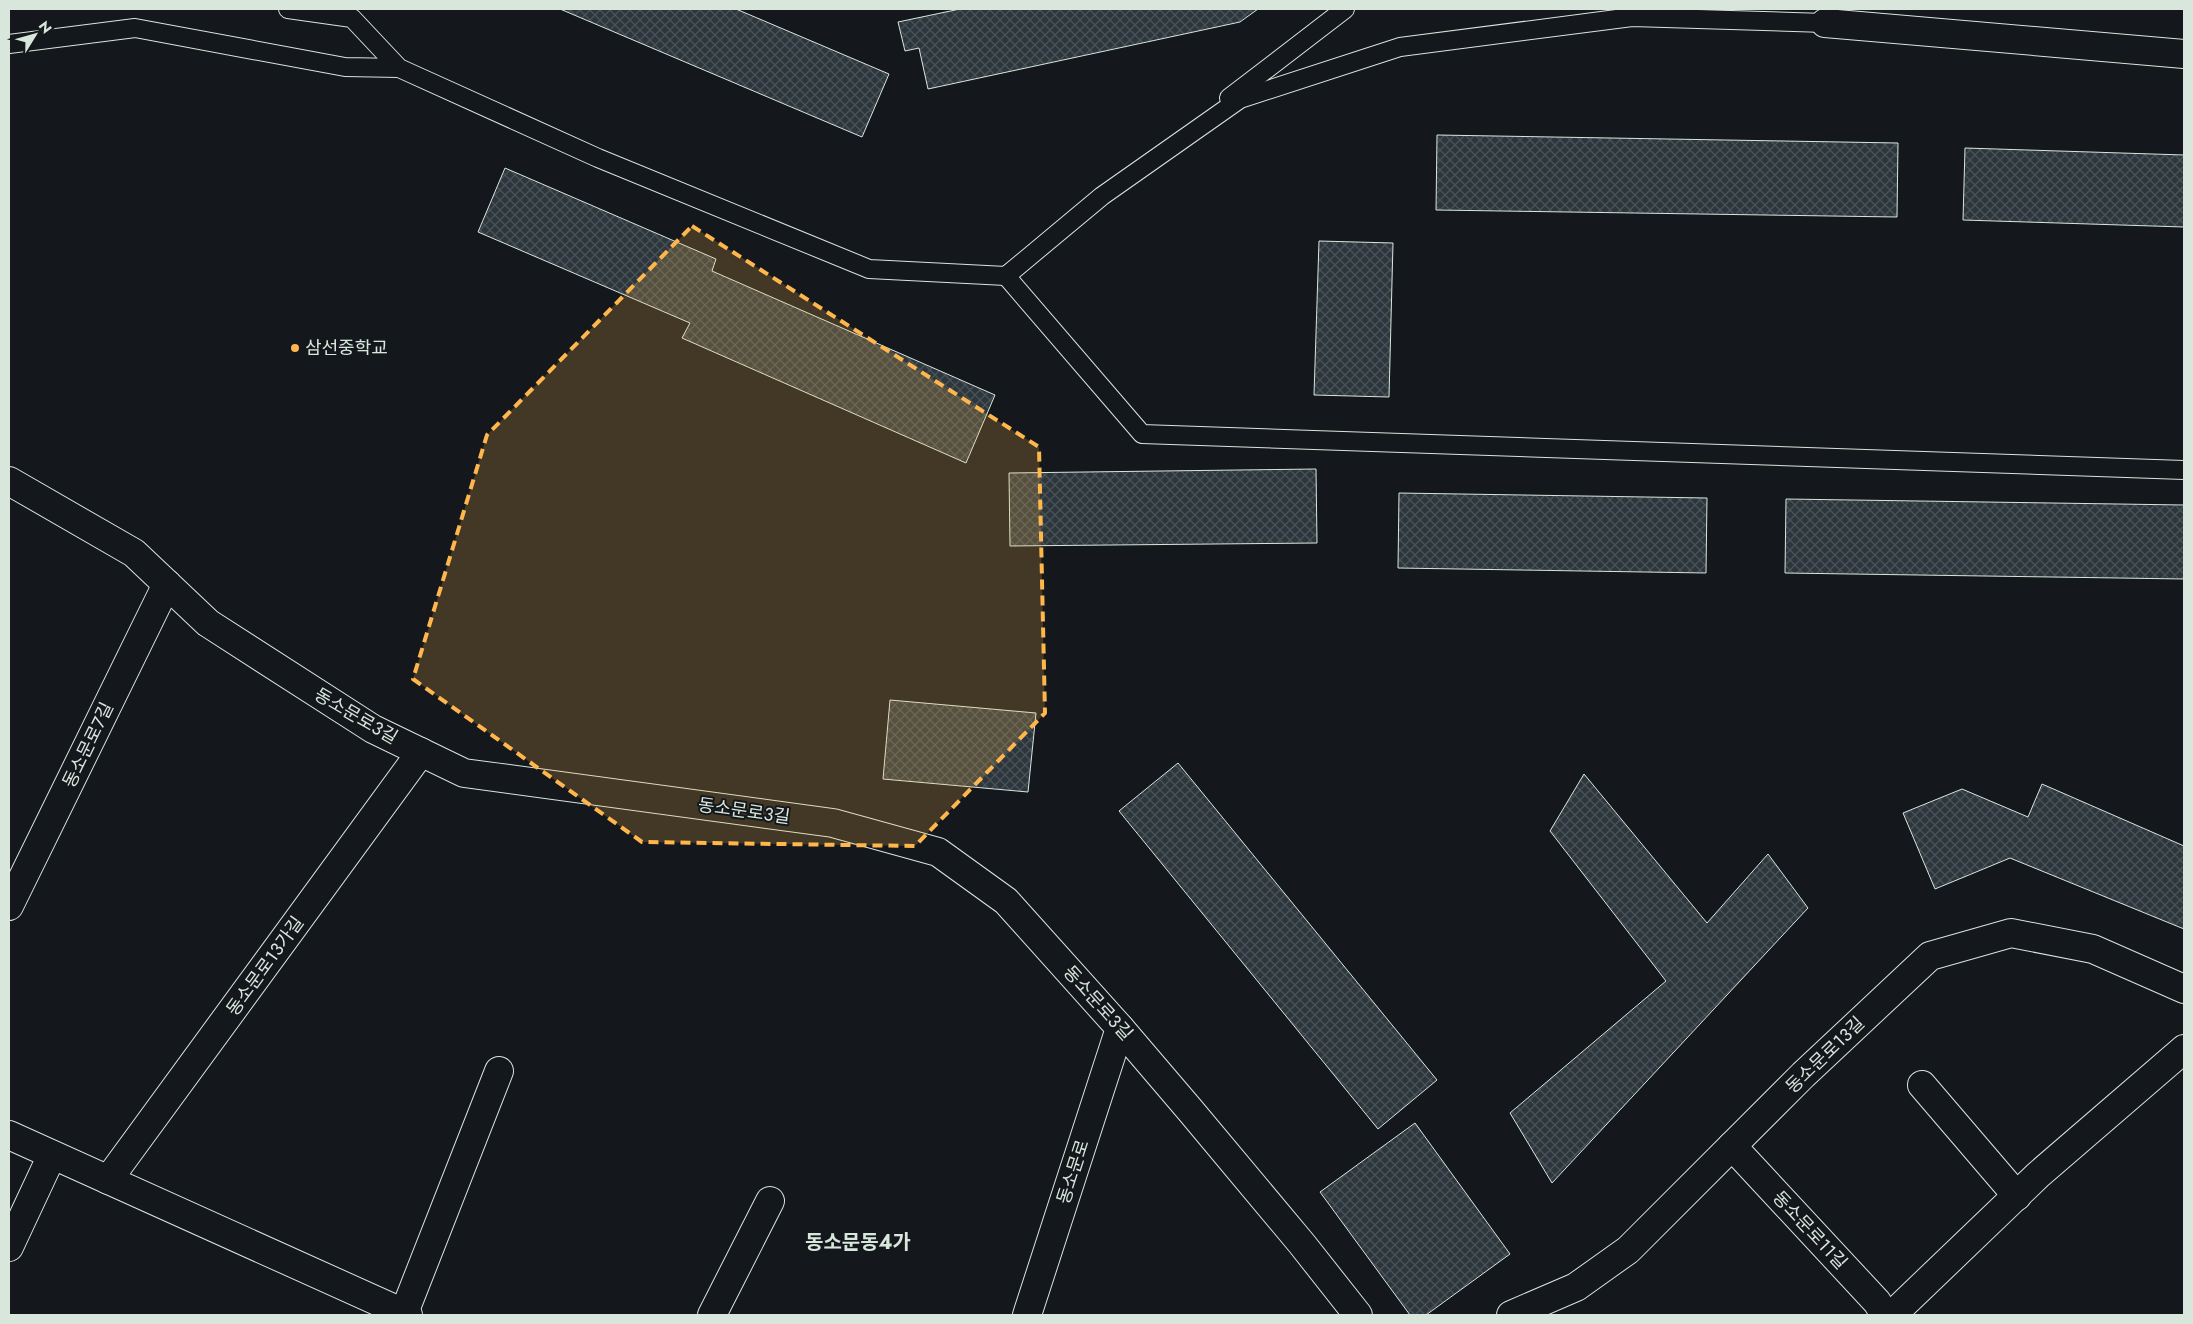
<svg xmlns="http://www.w3.org/2000/svg" width="2193" height="1324" font-family="Jost,'Noto Sans KR',sans-serif">
<style>
.building{fill:url(#building-cross-hatch);stroke:#d8e6dc}
.lines{fill:none;stroke-linecap:round;stroke-linejoin:round}
.service-casing{stroke:#d8e6dc;stroke-width:20}
.minor-casing{stroke:#d8e6dc;stroke-width:30}
.service{stroke:#14181c;stroke-width:18}
.minor{stroke:#14181c;stroke-width:28}
.marked{fill:#ffb74d;fill-opacity:0.2;stroke:#ffb74d;stroke-width:4;stroke-dasharray:10 6;stroke-linejoin:round}
.poi-dot{fill:#ffb74d;stroke:#14181c;stroke-width:2}
.labels{text-anchor:middle;dominant-baseline:central;stroke-width:4;stroke-linejoin:round;paint-order:stroke}
.poi-label{font-size:18px;fill:#d8e6dc;stroke:#14181c;text-anchor:start}
.street-label{font-size:18px;fill:#d8e6dc;stroke:#14181c}
.quarter-label{font-size:20px;font-weight:bold;fill:#d8e6dc;stroke:#14181c}
</style>
<defs>
<pattern id="building-cross-hatch" width="8" height="8" patternUnits="userSpaceOnUse" patternTransform="scale(1.25)"><rect width="8" height="8" fill="#2c363c"/><path d="M0 0l8 8M0 8l8-8" fill="none" stroke="#4a5358"/></pattern>
</defs>
<rect width="100%" height="100%" fill="#14181c"/>
<!-- building -->
<g class="building">
<path d="M 560,9 L 736,9 L 889,74 L 862,137 Z"/>
<path d="M 960,9 L 1258,9 L 1240,22 L 928,89 L 919,48 L 905,51 L 898,22 Z"/>
<path d="M 1437,135 L 1898,143 L 1897,217 L 1436,210 Z"/>
<path d="M 1965,148 L 2184,155 L 2184,227 L 1963,220 Z"/>
<path d="M 505,168 L 716,259 L 712,271 L 995,395 L 966,463 L 682,338 L 690,323 L 478,232 Z"/>
<path d="M 1319,241 L 1393,243 L 1389,397 L 1314,395 Z"/>
<path d="M 1316,469 L 1317,543 L 1010,546 L 1009,473 Z"/>
<path d="M 1399,493 L 1707,498 L 1706,573 L 1398,568 Z"/>
<path d="M 1786,499 L 2184,505 L 2184,579 L 1785,573 Z"/>
<path d="M 890,700 L 1036,713 L 1028,792 L 883,779 Z"/>
<path d="M 1178,763 L 1437,1080 L 1378,1129 L 1119,811 Z"/>
<path d="M 1584,774 L 1707,923 L 1768,854 L 1808,908 L 1552,1183 L 1510,1113 L 1666,981 L 1550,831 Z"/>
<path d="M 2042,784 L 2184,846 L 2184,929 L 2010,858 L 1935,889 L 1903,813 L 1962,789 L 2028,817 Z"/>
<path d="M 1415,1123 L 1510,1254 L 1426,1315 L 1410,1315 L 1320,1192 Z"/>
</g>
<g class="lines">
<!-- service casing -->
<g class="service-casing">
<g id="service">
<path d="M 288,9 L 352,18 L 399,68 L 598,158 L 869,269 L 1006,276 L 1102,196 L 1240,99 L 1400,47 L 1632,17 L 1825,23"/>
<path d="M 9,44 L 135,28 L 345,67 L 399,68"/>
<path d="M 1229,98 L 1345,9"/>
<path d="M 1006,276 L 1142,434 L 2184,470"/>
</g>
</g>
<!-- minor casing -->
<g class="minor-casing">
<g id="minor">
<path d="M 1825,23 L 2184,54"/>
<path d="M 9,481 L 134,553 L 208,623 L 373,729 L 464,773 L 833,823 L 938,852 L 1006,901 L 1120,1028 L 1190,1110 L 1302,1244 L 1358,1315"/>
<path d="M 9,906 L 167,584"/>
<path d="M 1922,1085 L 2017,1196"/>
<path d="M 9,1135 L 408,1315"/>
<path d="M 1732,1146 L 1877,1302 L 1885,1315"/>
<path d="M 108,1180 L 421,752"/>
<path d="M 9,1247 L 52,1155"/>
<path d="M 404,1313 L 499,1071"/>
<path d="M 712,1315 L 770,1201"/>
<path d="M 1027,1315 L 1120,1028"/>
<path d="M 1511,1315 L 1576,1287 L 1628,1250 L 1803,1075 L 1930,956 L 2011,933 L 2093,949 L 2184,989"/>
<path d="M 1892,1315 L 2038,1175 L 2184,1049"/>
</g>
</g>
<!-- service -->
<use href="#service" class="service"/>
<!-- minor -->
<use href="#minor" class="minor"/>
</g>
<!-- marked area -->
<path class="marked" d="M 692,226 L 1039,447 L 1045,713 L 915,846 L 642,842 L 413,679 L 487,435 Z"/>
<!-- markers -->
<circle class="poi-dot" cx="295" cy="348" r="5"/>
<g class="labels">
<!-- poi labels -->
<g class="poi-label">
<text x="305" y="348">삼선중학교</text>
</g>
<!-- street labels -->
<g class="street-label">
<text transform="translate(356 716) rotate(30)">동소문로3길</text>
<text transform="translate(88 745) rotate(-64)">동소문로7길</text>
<text transform="translate(744 811) rotate(8)">동소문로3길</text>
<text transform="translate(265 966) rotate(-54)">동소문로13가길</text>
<text transform="translate(1098 1003) rotate(48)">동소문로3길</text>
<text transform="translate(1825 1055) rotate(-44)">동소문로13길</text>
<text transform="translate(1073 1172) rotate(-72)">동소문로</text>
<text transform="translate(1810 1230) rotate(47)">동소문로11길</text>
</g>
<!-- quarter labels -->
<g class="quarter-label">
<text x="858" y="1242">동소문동4가</text>
</g>
</g>
<!-- border -->
<rect width="2193" height="1324" fill="none" stroke="#d8e6dc" stroke-width="20"/>
<!-- north arrow -->
<g transform="translate(35 35) rotate(53)" stroke="#14181c" stroke-width="4" paint-order="stroke">
<path d="M0-4L9 19L0 12L-9 19Z" fill="#d8e6dc"/>
<text y="-8" font-size="14" font-weight="bold" text-anchor="middle" fill="#d8e6dc">N</text>
</g>
</svg>
